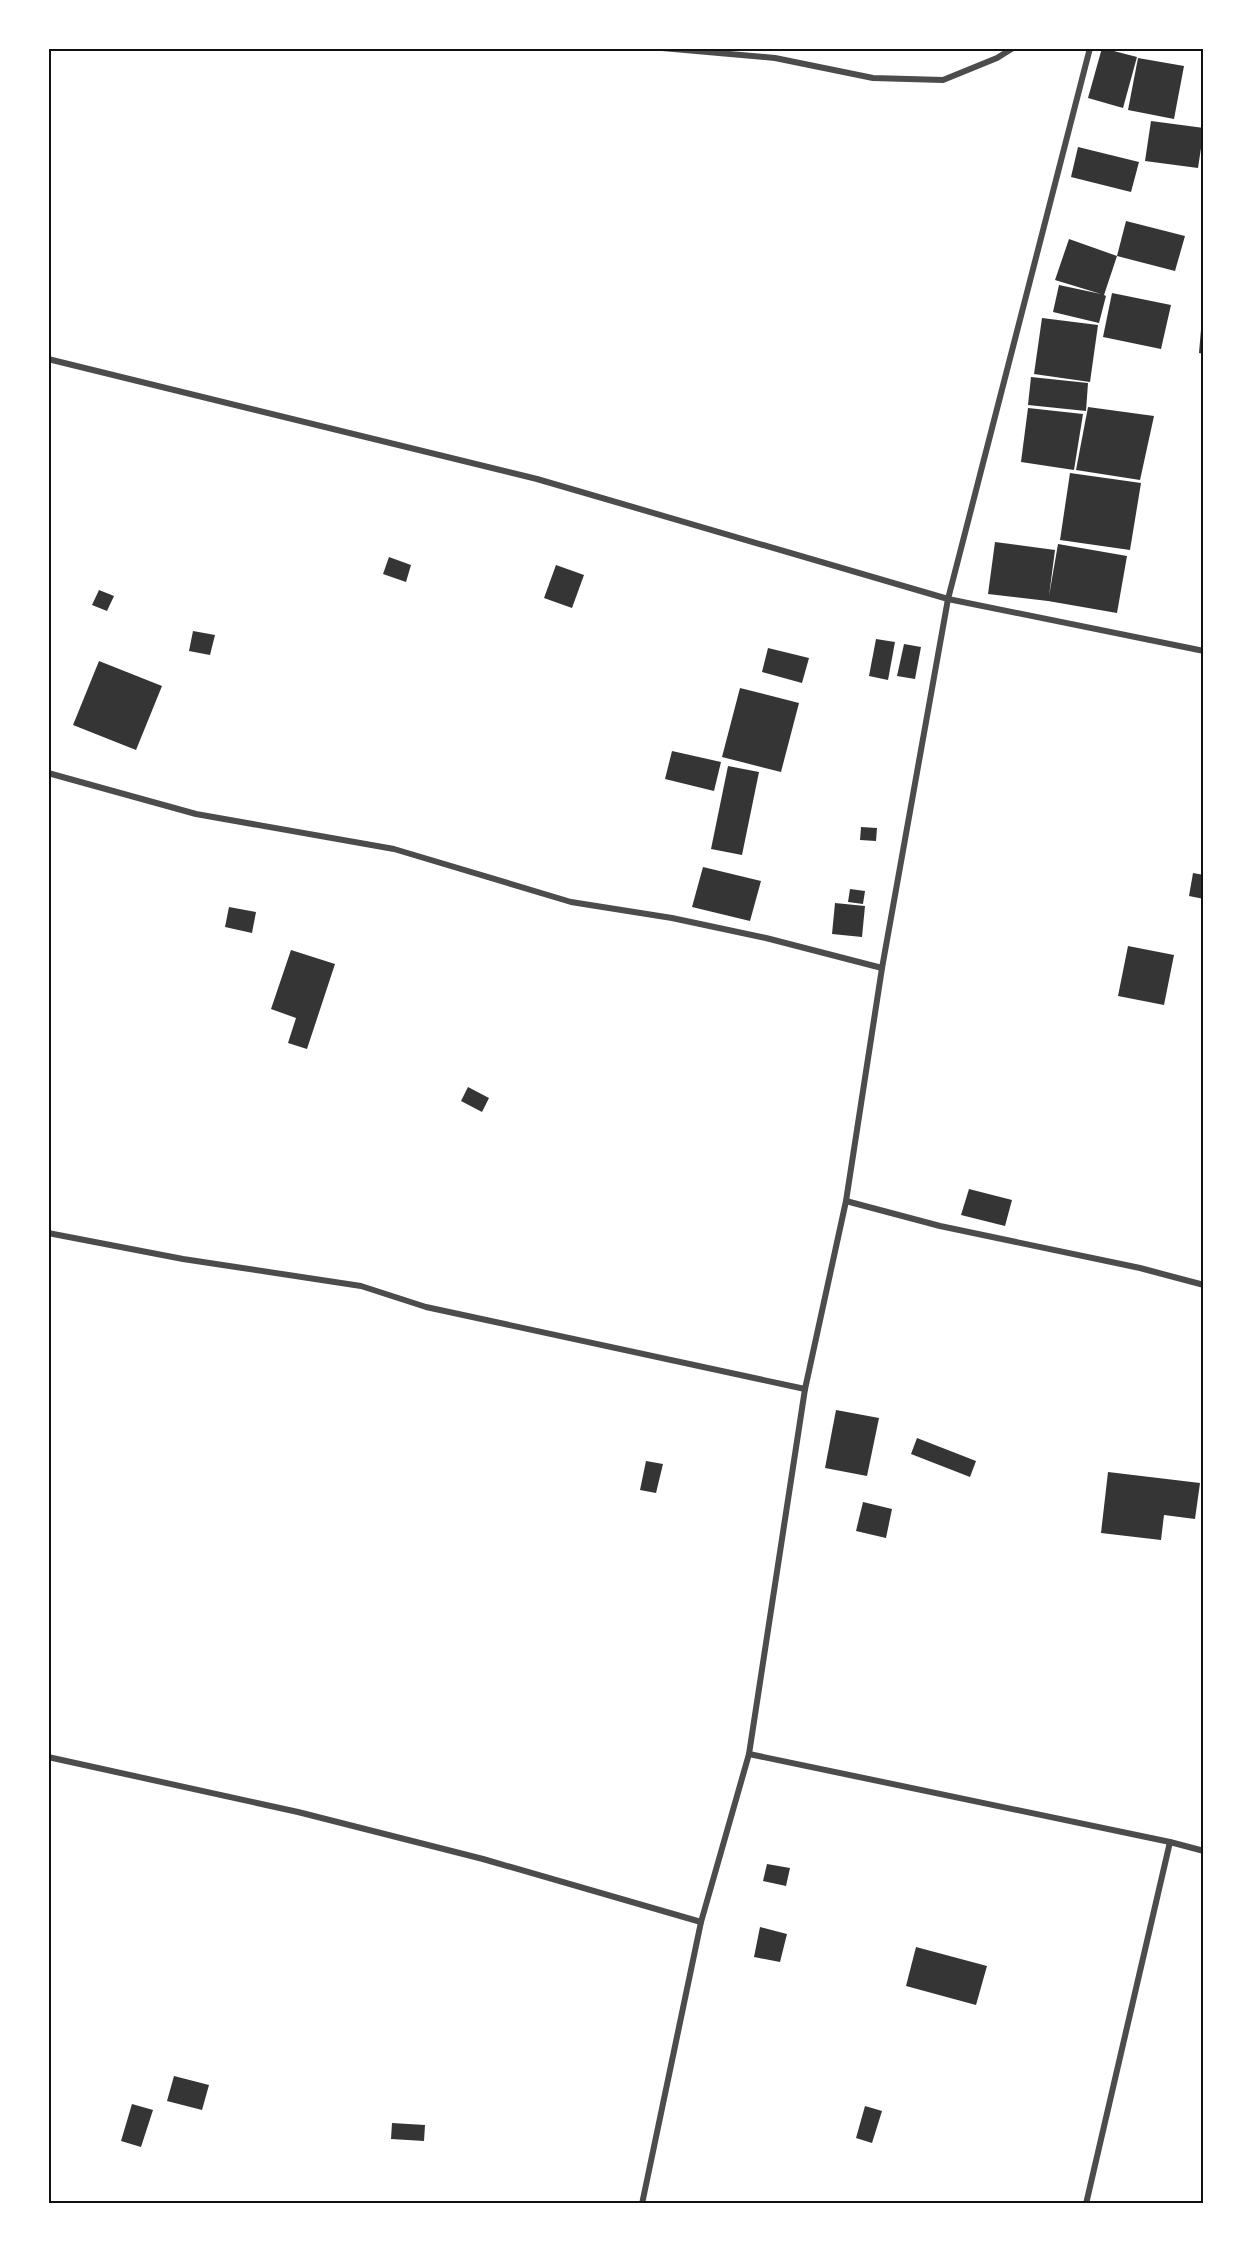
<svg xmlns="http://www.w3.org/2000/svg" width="1252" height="2252" font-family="Lato,sans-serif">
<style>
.building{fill:#353535}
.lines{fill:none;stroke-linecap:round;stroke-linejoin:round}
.minor{stroke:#4c4c4c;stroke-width:6}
.neatline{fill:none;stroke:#111;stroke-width:2}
</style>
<rect width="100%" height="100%" fill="#fff"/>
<!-- building -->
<g class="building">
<path d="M 1102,48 L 1137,57 L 1123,108 L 1088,98 Z"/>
<path d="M 1138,58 L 1184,66 L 1174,119 L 1128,110 Z"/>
<path d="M 1151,121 L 1204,128 L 1198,168 L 1145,161 Z"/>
<path d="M 1078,147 L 1139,162 L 1131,192 L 1071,177 Z"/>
<path d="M 1126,221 L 1185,236 L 1175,271 L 1117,256 Z"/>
<path d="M 1069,239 L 1117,256 L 1104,295 L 1106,296 L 1099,323 L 1053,312 L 1059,285 L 1101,294 L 1055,280 Z"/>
<path d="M 1112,293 L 1171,305 L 1161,349 L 1103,337 Z"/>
<path d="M 1042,318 L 1098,325 L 1090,382 L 1034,374 Z"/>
<path d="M 1202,318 L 1204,318 L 1204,354 L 1199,353 Z"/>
<path d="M 1031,377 L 1088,383 L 1086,411 L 1028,405 Z"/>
<path d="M 1088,407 L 1154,416 L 1140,480 L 1076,470 Z"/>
<path d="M 1028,408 L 1083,414 L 1074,470 L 1021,462 Z"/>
<path d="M 1070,473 L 1141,483 L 1130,550 L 1060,540 Z"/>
<path d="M 995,542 L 1055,550 L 1049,596 L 1058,544 L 1127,556 L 1117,613 L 1048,601 L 988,594 Z"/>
<path d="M 389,557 L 411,565 L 406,582 L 383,574 Z"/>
<path d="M 556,565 L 584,575 L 572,608 L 544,598 Z"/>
<path d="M 99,590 L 114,596 L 107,611 L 92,605 Z"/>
<path d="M 193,631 L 215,635 L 210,655 L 189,651 Z"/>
<path d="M 876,639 L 895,642 L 888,680 L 869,676 Z"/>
<path d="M 904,644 L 921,647 L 915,679 L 897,676 Z"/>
<path d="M 768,648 L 809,658 L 802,683 L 762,672 Z"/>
<path d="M 99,661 L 162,686 L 136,750 L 73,725 Z"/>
<path d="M 740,688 L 799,703 L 781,772 L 722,757 Z"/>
<path d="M 672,751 L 721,762 L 714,791 L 665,779 Z"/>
<path d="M 728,766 L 759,772 L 742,855 L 711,849 Z"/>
<path d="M 861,827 L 877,828 L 876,841 L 860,840 Z"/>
<path d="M 703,867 L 761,881 L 750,921 L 692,907 Z"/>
<path d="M 1193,873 L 1204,875 L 1204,899 L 1189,896 Z"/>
<path d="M 850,889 L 865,891 L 863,904 L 848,902 Z"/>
<path d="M 835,903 L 865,906 L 862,937 L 832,934 Z"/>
<path d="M 229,907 L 256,912 L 252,933 L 225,927 Z"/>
<path d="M 1128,946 L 1174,955 L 1164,1005 L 1118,996 Z"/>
<path d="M 291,950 L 335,964 L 307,1049 L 288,1043 L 296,1018 L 271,1009 Z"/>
<path d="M 468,1087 L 489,1098 L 482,1112 L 461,1101 Z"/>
<path d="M 969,1189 L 1012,1200 L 1005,1226 L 961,1215 Z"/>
<path d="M 836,1410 L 879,1418 L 867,1476 L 825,1468 Z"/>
<path d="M 917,1438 L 976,1461 L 970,1477 L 911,1454 Z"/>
<path d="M 646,1461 L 663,1464 L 656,1493 L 640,1490 Z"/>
<path d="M 1108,1472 L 1200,1483 L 1195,1519 L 1164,1515 L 1161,1540 L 1101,1533 Z"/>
<path d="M 863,1502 L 892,1509 L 886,1538 L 856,1531 Z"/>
<path d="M 767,1864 L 790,1868 L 786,1886 L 763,1881 Z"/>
<path d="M 760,1927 L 787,1934 L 780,1962 L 754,1957 Z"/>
<path d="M 916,1947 L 987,1966 L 976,2005 L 906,1986 Z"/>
<path d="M 174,2076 L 209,2085 L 202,2110 L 167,2101 Z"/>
<path d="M 132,2104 L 153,2110 L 141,2147 L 121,2141 Z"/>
<path d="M 865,2106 L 882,2111 L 872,2143 L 856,2138 Z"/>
<path d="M 392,2123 L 425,2125 L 424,2141 L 391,2139 Z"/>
</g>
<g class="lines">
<!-- minor -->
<g class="minor">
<path d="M 662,48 L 775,58 L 873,78 L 943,80 L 997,58 L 1013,48"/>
<path d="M 48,359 L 537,479 L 948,599 L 1204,651"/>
<path d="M 48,773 L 196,814 L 394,849 L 571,902 L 672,918 L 766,938 L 882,968"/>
<path d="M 846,1201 L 940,1226 L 1140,1268 L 1204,1285"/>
<path d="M 48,1233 L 183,1259 L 361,1286 L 426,1307 L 805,1389"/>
<path d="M 749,1754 L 1170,1842 L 1204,1851"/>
<path d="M 48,1757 L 298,1812 L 483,1859 L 701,1922"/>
<path d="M 642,2204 L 701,1922 L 749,1754 L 805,1389 L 846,1201 L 882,968 L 948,599 L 1090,48"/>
<path d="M 1086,2204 L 1170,1842"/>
</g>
</g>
<!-- border -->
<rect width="1252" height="2252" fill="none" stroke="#ffffff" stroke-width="99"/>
<rect x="50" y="50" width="1152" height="2152" class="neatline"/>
</svg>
